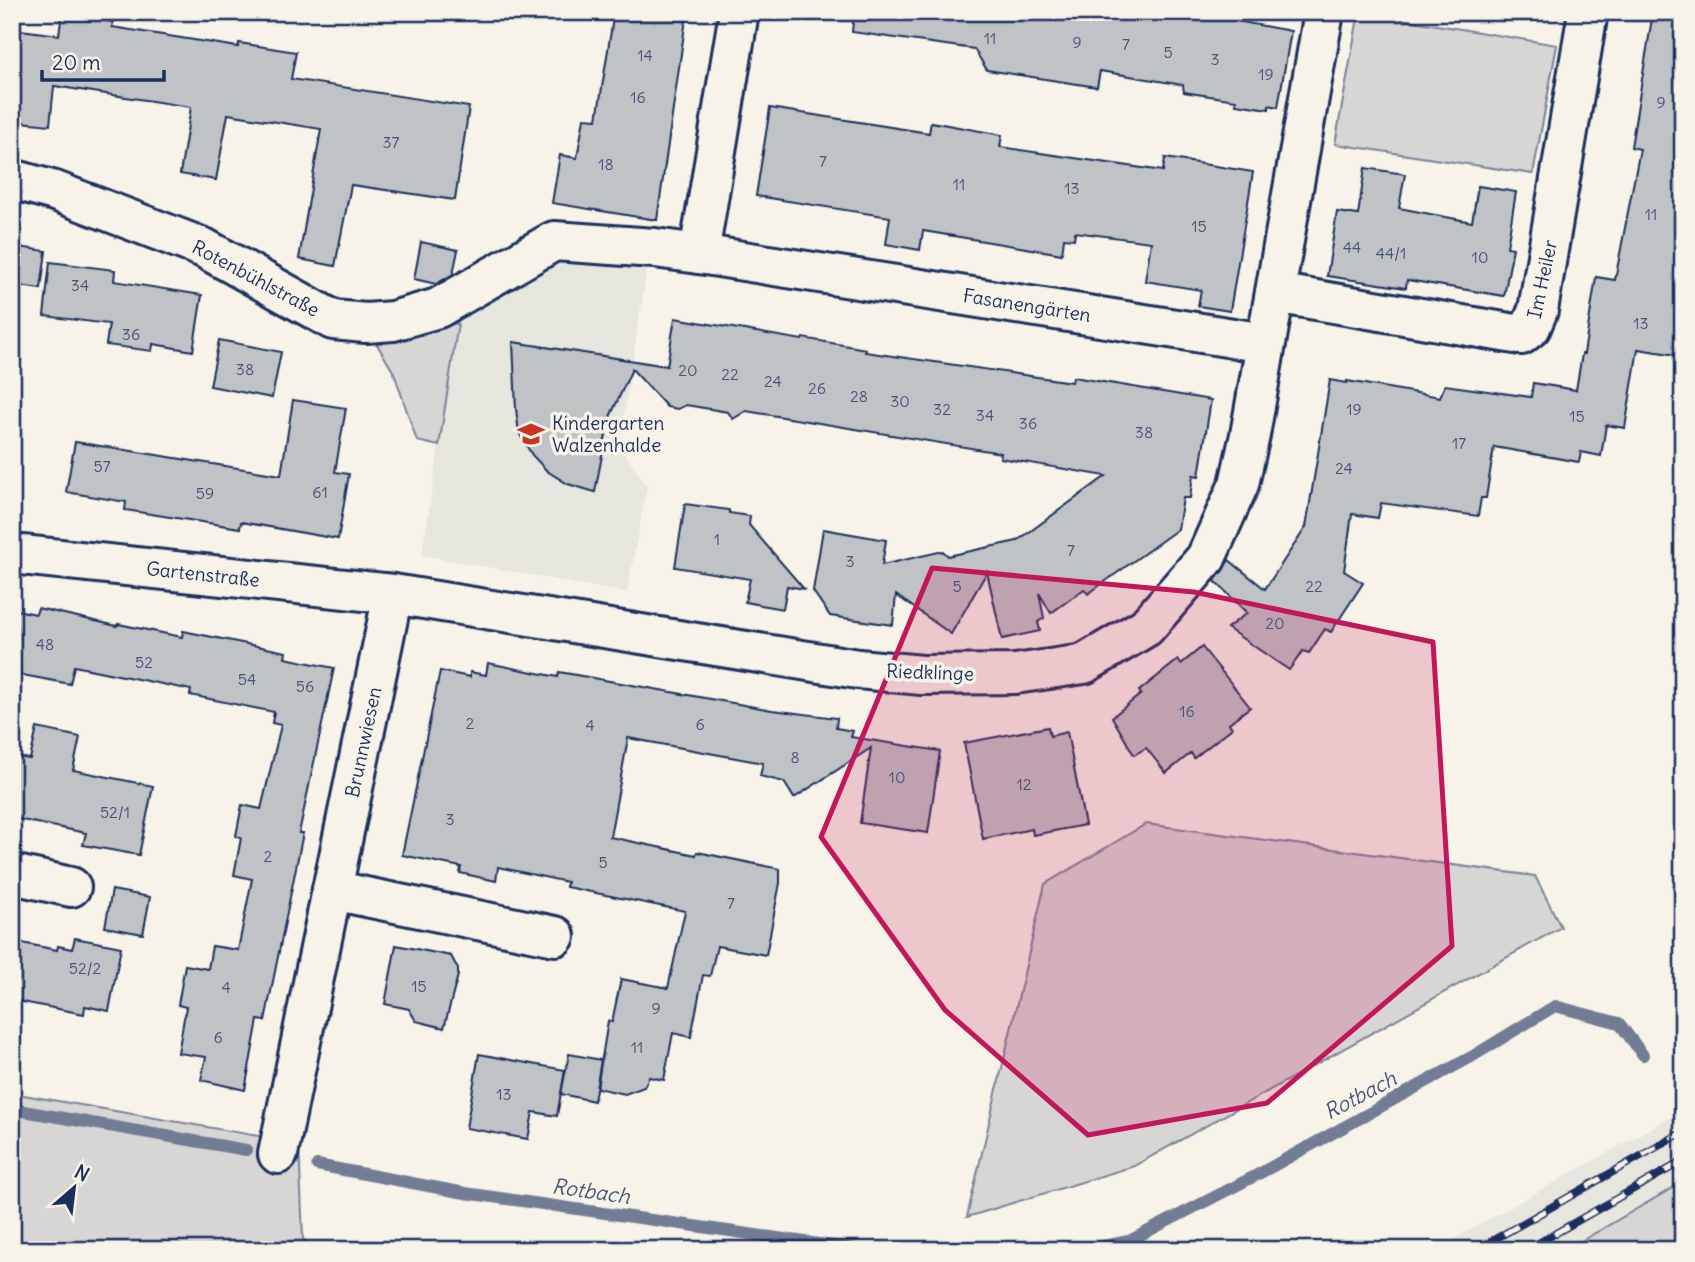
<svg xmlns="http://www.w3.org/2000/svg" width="1695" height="1262" font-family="Delius,sans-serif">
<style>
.built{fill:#e6e5de}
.green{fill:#d7d6d4;stroke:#798299;stroke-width:2}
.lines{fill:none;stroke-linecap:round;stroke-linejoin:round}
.stream{stroke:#727c95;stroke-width:12}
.building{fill:#c0c3c5;stroke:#1b2f5e;stroke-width:2}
.minor-casing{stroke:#1b2f5e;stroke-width:44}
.minor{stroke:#f7f3e8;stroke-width:38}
.rail-casing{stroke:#1b2f5e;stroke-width:8}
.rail{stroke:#f7f3e8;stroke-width:5;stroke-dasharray:16;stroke-linecap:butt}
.marked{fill:#c2185b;fill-opacity:0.2;stroke:#c2185b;stroke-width:5;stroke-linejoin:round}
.labels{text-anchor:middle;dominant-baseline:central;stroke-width:7;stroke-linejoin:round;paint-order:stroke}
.number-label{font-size:16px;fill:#445478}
.street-label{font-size:19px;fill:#1b2f5e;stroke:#f7f3e8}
.poi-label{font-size:19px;fill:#1b2f5e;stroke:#f7f3e8;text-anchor:start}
.water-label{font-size:21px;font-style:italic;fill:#465679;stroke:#f7f3e8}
</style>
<rect width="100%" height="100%" fill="#f7f3e8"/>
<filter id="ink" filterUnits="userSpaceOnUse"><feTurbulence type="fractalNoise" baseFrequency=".0143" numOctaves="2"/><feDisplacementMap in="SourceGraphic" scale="14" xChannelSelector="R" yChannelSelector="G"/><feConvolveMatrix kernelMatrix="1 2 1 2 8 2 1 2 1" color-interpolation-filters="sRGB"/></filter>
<g filter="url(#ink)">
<!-- built -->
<g class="built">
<path d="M 555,257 L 647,268 L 619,447 L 647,486 L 627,593 L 422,555 L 458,323 Z"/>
<path d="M 1683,1110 L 1683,1182 L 1566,1250 L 1435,1250 Z"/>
</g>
<!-- green -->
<g class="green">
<path d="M 1359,12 L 1557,45 L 1533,174 L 1335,144 Z"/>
<path d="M 458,323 L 439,446 L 417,441 L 394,373 L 375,341 Z"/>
<path d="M 1146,824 L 1535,876 L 1561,927 L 1134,1166 L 967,1217 L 1045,884 Z"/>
<path d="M 12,1093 L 299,1143 L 303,1239 L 316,1250 L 12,1250 Z"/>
<path d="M 1683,1182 L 1683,1250 L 1566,1250 Z"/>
</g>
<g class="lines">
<!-- stream -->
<g class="stream">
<path d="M 12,1109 L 246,1150"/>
<path d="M 317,1165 L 465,1193 L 861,1250"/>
<path d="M 1083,1250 L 1129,1241 L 1255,1176 L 1473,1056 L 1555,1006 L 1619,1023 L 1643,1055"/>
</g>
</g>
<!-- building -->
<g class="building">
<path d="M 614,12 L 687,12 L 657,220 L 552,203 L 560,155 L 577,158 L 584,118 L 597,119 Z"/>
<path d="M 854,12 L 1187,12 L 1291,31 L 1278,107 L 1269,105 L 1269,109 L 1236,104 L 1236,100 L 1184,92 L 1183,85 L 1100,71 L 1097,87 L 987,70 L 974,49 L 852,32 Z"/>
<path d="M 1653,12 L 1683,12 L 1683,356 L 1638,349 L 1625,428 L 1606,425 L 1601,456 L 1581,452 L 1579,462 L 1494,447 L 1486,498 L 1481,498 L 1478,516 L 1381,503 L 1378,518 L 1352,514 L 1344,571 L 1363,583 L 1331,632 L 1325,629 L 1309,653 L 1303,651 L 1289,670 L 1227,628 L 1247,613 L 1215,581 L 1229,560 L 1265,589 L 1306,527 L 1330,380 L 1347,383 L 1347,381 L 1440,397 L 1445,385 L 1531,397 L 1533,383 L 1576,390 L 1582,354 L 1584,354 L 1596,277 L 1615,280 L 1640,149 L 1631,147 Z"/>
<path d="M 62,14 L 113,22 L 112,27 L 238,47 L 239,43 L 296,52 L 291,79 L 469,107 L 455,200 L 351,185 L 335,266 L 299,259 L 321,129 L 228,114 L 216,180 L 180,174 L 191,107 L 54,86 L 50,125 L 12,121 L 12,29 L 59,35 Z"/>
<path d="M 770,108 L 929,133 L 931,122 L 1002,135 L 1000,147 L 1163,171 L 1165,158 L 1253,172 L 1230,311 L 1198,306 L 1201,290 L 1145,281 L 1151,242 L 1075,232 L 1074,239 L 1064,238 L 1062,254 L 923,231 L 920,250 L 886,244 L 890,217 L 756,196 Z"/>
<path d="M 1365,168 L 1405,174 L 1399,208 L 1472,222 L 1478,186 L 1516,192 L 1507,247 L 1513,248 L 1504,296 L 1407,280 L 1406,288 L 1327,276 L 1337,212 L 1358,215 Z"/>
<path d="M 421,242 L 458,250 L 453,274 L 436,284 L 414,279 Z"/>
<path d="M 12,246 L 46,251 L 41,289 L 12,285 Z"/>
<path d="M 50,262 L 115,270 L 114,281 L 202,295 L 193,351 L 153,344 L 152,351 L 106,345 L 109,324 L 44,316 Z"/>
<path d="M 675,318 L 802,340 L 803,338 L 866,349 L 865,352 L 1072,382 L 1073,377 L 1211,400 L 1199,476 L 1193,475 L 1190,498 L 1183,498 L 1178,529 L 1088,594 L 1084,589 L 1051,613 L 1039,593 L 1044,618 L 1038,622 L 1040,631 L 1002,639 L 987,572 L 951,634 L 896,595 L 893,625 L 830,616 L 813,591 L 823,529 L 886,540 L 882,565 L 943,551 L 948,556 L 1017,541 L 1106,476 L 1000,458 L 1001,453 L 746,411 L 733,419 L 728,412 L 686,405 L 678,409 L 667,407 L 632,369 L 609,419 L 595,492 L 568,484 L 547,471 L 532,455 L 519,433 L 516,409 L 513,342 L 667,366 Z"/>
<path d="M 219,340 L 281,352 L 272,398 L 210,386 Z"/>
<path d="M 293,400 L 346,408 L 335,472 L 349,474 L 338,539 L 241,522 L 240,528 L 125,510 L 126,502 L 66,492 L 75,442 L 281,475 Z"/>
<path d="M 685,504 L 729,510 L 729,513 L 750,516 L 749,525 L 804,589 L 787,586 L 783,609 L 745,602 L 750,579 L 675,567 Z"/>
<path d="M 38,608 L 117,626 L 118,624 L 182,637 L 183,631 L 286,652 L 285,658 L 334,668 L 299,833 L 303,833 L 265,1021 L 258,1020 L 245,1090 L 201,1080 L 206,1057 L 178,1053 L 186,1007 L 178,1005 L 185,965 L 208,969 L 212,946 L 238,950 L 252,879 L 234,875 L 241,838 L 236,836 L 242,805 L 261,809 L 281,725 L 272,723 L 274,712 L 190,695 L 191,690 L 74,666 L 70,684 L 12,673 L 12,609 L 36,614 Z"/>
<path d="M 1202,647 L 1250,707 L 1229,723 L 1232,728 L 1194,758 L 1191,753 L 1166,773 L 1146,748 L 1134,755 L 1112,717 L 1141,694 L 1139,691 L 1178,660 L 1181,664 Z"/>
<path d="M 488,663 L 558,677 L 559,672 L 772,710 L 837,718 L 836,728 L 853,731 L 851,737 L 940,751 L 928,833 L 860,823 L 871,748 L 794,798 L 784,782 L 760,776 L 763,763 L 628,738 L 610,837 L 696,855 L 697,852 L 780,869 L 780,883 L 766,955 L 717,946 L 710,976 L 703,975 L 691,1037 L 673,1033 L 664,1080 L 649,1077 L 644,1087 L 625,1094 L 597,1088 L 608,1021 L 612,1022 L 621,979 L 668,988 L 685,911 L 566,887 L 567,882 L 498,867 L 496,881 L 460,873 L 461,867 L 402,855 L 440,671 L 470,677 L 470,672 L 486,675 Z"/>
<path d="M 1048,727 L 1050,736 L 1067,732 L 1085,825 L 1033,835 L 1032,829 L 983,839 L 964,743 Z"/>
<path d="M 37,728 L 80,737 L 73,770 L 153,786 L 139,855 L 83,845 L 86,833 L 12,818 L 12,756 L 30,759 Z"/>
<path d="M 112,890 L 150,897 L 143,934 L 105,927 Z"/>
<path d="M 75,938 L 121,947 L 109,1011 L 85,1006 L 84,1014 L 12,1000 L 12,941 L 57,950 L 58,946 L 72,949 Z"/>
<path d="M 396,945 L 451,956 L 458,969 L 458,975 L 444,1028 L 416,1021 L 409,1009 L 385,1004 Z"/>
<path d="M 479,1054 L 565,1070 L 557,1116 L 533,1112 L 528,1139 L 466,1128 Z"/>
<path d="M 569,1054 L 601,1060 L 594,1101 L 561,1094 Z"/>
</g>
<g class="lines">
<!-- minor casing -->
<g class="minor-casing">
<g id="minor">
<path d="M 12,179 L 55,191 L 204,248 L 333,320 L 366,323 L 393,321 L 438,308 L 554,241 L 655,248 L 699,254 L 1265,343"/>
<path d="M 699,254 L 739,12"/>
<path d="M 1275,293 L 1521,335 L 1531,327 L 1538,310 L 1588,12"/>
<path d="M 12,554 L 393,594 L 858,669 L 922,675 L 1015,674 L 1084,664 L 1146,627 L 1206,558 L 1239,484 L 1250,435 L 1324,12"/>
<path d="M 393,594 L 332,890 L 555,936"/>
<path d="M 12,874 L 71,887"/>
<path d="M 278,1154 L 332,890"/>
</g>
</g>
<!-- minor -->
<use href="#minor" class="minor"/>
<!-- rail casing -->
<g class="rail-casing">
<g id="rail">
<path d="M 1476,1250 L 1683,1132"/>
<path d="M 1526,1250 L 1683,1161"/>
</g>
</g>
<!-- rail -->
<use href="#rail" class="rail"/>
</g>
</g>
<!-- marked area -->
<path class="marked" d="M 932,568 L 1194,592 L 1433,642 L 1452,946 L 1267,1103 L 1088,1135 L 945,1010 L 821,837 Z"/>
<!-- icons -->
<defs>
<g id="school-bare" transform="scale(2.1)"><path d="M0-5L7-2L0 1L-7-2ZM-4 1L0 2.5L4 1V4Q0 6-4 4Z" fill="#c8321e" stroke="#f7f3e8" stroke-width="2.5" paint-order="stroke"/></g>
</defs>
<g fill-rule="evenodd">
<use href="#school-bare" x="531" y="434"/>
</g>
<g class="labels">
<!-- number labels -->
<g class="number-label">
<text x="990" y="38">11</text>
<text x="1077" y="42">9</text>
<text x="1126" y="44">7</text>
<text x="1168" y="52">5</text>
<text x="645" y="55">14</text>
<text x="1215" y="59">3</text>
<text x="1266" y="74">19</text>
<text x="638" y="97">16</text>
<text x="1661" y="102">9</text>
<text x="391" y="142">37</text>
<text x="823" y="161">7</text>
<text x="606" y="164">18</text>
<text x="959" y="184">11</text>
<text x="1072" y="188">13</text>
<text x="1651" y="214">11</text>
<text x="1199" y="226">15</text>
<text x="1352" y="247">44</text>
<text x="1391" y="253">44/1</text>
<text x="1480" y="257">10</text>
<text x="80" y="285">34</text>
<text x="1641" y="323">13</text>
<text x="131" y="334">36</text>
<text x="245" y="369">38</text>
<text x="688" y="370">20</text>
<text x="730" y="374">22</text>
<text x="773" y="381">24</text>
<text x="817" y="388">26</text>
<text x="859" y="396">28</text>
<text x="900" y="401">30</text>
<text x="942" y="409">32</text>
<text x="1354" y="409">19</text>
<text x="985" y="415">34</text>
<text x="1577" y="416">15</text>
<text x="1028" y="423">36</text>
<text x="1144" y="432">38</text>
<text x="1459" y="443">17</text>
<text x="102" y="466">57</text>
<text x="1344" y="468">24</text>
<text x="320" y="492">61</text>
<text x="205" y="493">59</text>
<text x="717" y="539">1</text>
<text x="1071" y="550">7</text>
<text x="850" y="561">3</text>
<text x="957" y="586">5</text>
<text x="1314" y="586">22</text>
<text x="1275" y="623">20</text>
<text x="45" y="644">48</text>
<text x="144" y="662">52</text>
<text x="247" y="679">54</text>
<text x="305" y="686">56</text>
<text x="1187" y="711">16</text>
<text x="470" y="723">2</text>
<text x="700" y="724">6</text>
<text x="590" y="725">4</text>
<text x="795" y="757">8</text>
<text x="897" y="777">10</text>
<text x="1024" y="784">12</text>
<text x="115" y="812">52/1</text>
<text x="450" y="819">3</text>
<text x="268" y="856">2</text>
<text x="603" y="862">5</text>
<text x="731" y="903">7</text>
<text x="85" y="968">52/2</text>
<text x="419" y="986">15</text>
<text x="226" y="987">4</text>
<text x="656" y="1008">9</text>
<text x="218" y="1037">6</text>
<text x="637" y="1047">11</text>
<text x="504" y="1094">13</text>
</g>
<!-- street labels -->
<g class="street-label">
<text transform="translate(256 278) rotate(28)">Rotenbühlstraße</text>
<text transform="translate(1542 279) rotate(-78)">Im Heiler</text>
<text transform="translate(1027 305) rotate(9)">Fasanengärten</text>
<text transform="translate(203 574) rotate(6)">Gartenstraße</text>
<text transform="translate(930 672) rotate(2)">Riedklinge</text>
<text transform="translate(363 742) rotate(-78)">Brunnwiesen</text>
</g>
<!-- poi labels -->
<g class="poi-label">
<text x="552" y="423">Kindergarten<tspan x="552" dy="22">Walzenhalde</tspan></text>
</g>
<!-- water labels -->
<g class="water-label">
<text transform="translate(1360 1095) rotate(-28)">Rotbach</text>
<text transform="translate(591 1191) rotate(8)">Rotbach</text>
</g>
</g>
<!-- margin -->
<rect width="1695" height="1262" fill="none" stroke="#f7f3e8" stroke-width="42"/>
<rect x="21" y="21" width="1653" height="1220" fill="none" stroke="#1b2f5e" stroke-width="2.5" filter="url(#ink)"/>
<!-- north arrow -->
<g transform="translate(74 1188) rotate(28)" stroke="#f7f3e8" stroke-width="5" paint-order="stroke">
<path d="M0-5L12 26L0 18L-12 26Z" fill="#1b2f5e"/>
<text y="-10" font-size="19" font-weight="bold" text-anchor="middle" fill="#1b2f5e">N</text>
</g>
<!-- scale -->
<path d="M42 70v10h122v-10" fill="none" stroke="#1b2f5e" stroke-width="3.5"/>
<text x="52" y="70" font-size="21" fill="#1b2f5e" stroke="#f7f3e8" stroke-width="5" paint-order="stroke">20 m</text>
</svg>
